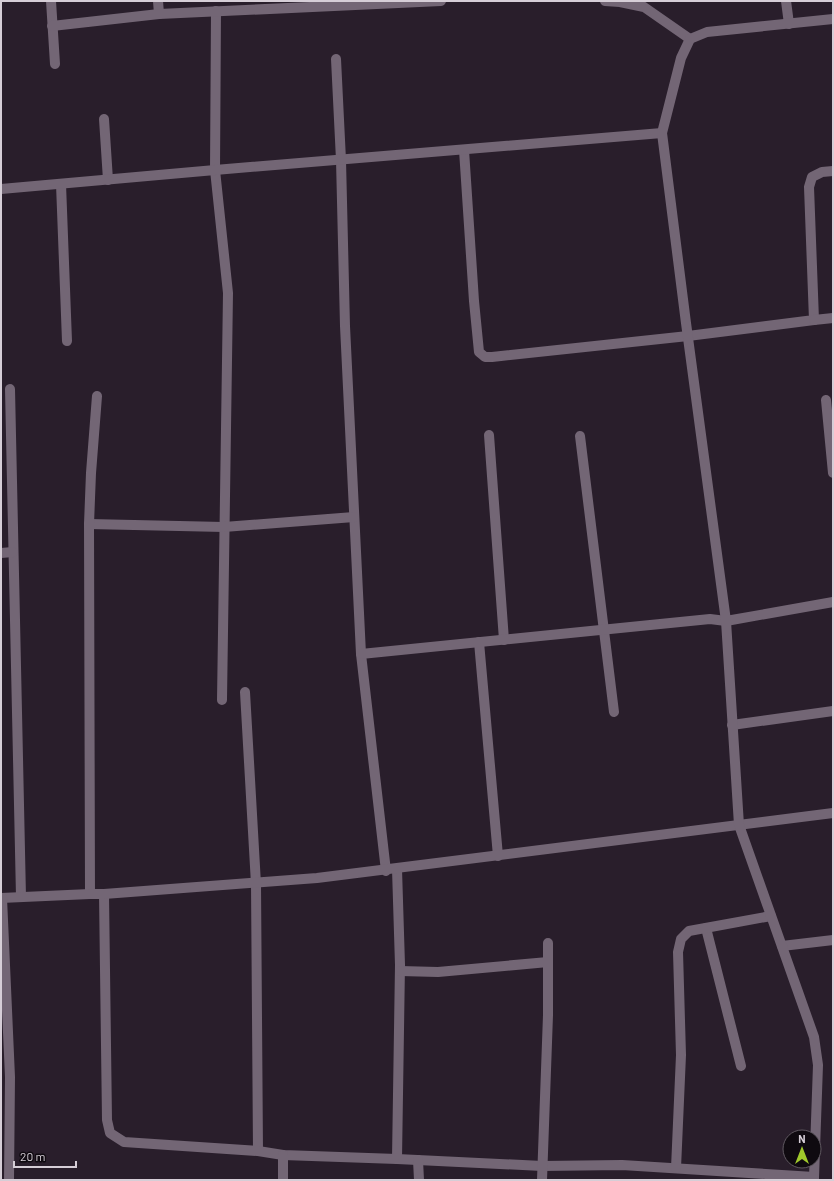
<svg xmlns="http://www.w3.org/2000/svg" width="834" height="1181" font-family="Barlow,sans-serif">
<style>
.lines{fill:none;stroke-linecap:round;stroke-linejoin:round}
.minor{stroke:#736675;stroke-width:10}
</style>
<rect width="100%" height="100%" fill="#291e2b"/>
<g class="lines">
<!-- minor -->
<g class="minor">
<path d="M 51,1 L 55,64"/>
<path d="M 158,1 L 159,14"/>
<path d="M 605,1 L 620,2 L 644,7 L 690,39"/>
<path d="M 786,1 L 789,24"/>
<path d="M 216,11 L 215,170 L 228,293 L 222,700"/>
<path d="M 52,26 L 159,14 L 441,1"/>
<path d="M 336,59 L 341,160 L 345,326 L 361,654 L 386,871"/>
<path d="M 104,119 L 108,180"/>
<path d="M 464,150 L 474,301 L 479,352 L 485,357 L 492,357 L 688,336 L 814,320 L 809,187 L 812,177 L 822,172 L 833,171"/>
<path d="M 61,184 L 67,341"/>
<path d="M 1,189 L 215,170 L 662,133"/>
<path d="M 814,320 L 833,318"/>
<path d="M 10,389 L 21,897"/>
<path d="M 826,400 L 833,473"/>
<path d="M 489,435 L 504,640"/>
<path d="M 580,436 L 614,712"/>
<path d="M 89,524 L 224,527 L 354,517"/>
<path d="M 1,553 L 13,552"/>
<path d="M 479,642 L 498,856"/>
<path d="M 361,654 L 710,619 L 726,621 L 833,602"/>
<path d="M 245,692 L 256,884 L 258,1151"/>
<path d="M 732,725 L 833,711"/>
<path d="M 397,869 L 400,965 L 397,1159"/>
<path d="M 90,894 L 89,524 L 91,473 L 97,396"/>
<path d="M 104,894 L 107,1120 L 110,1133 L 124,1142 L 258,1151 L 283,1155 L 397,1159 L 542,1166 L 622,1165 L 814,1177 L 814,1180"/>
<path d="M 1,898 L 90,894 L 104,894 L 317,878 L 833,813"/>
<path d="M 2,898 L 10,1077 L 9,1180"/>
<path d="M 706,928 L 741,1066"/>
<path d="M 782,946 L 833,940"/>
<path d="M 400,971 L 438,972 L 548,962"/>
<path d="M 283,1155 L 283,1180"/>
<path d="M 418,1160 L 419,1180"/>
<path d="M 676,1168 L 681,1055 L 678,952 L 681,939 L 689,931 L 771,916"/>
<path d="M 814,1177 L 818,1065 L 814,1037 L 739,825 L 726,621 L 686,323 L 662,133 L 681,58 L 690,39 L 707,32 L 833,19"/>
<path d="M 542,1180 L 548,1015 L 548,943"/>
</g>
</g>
<!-- border -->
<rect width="834" height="1181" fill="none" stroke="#d6ced7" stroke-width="4"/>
<!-- north arrow -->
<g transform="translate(802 1149)"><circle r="19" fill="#0f0a10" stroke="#5f5860"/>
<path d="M0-3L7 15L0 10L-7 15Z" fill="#a0c92b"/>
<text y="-6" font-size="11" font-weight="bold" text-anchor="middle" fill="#d6ced7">N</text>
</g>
<!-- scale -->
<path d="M14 1161v6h62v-6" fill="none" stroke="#d6ced7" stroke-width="2"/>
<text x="20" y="1161" font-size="12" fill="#d6ced7" stroke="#0f0a10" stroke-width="3" paint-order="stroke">20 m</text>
</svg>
